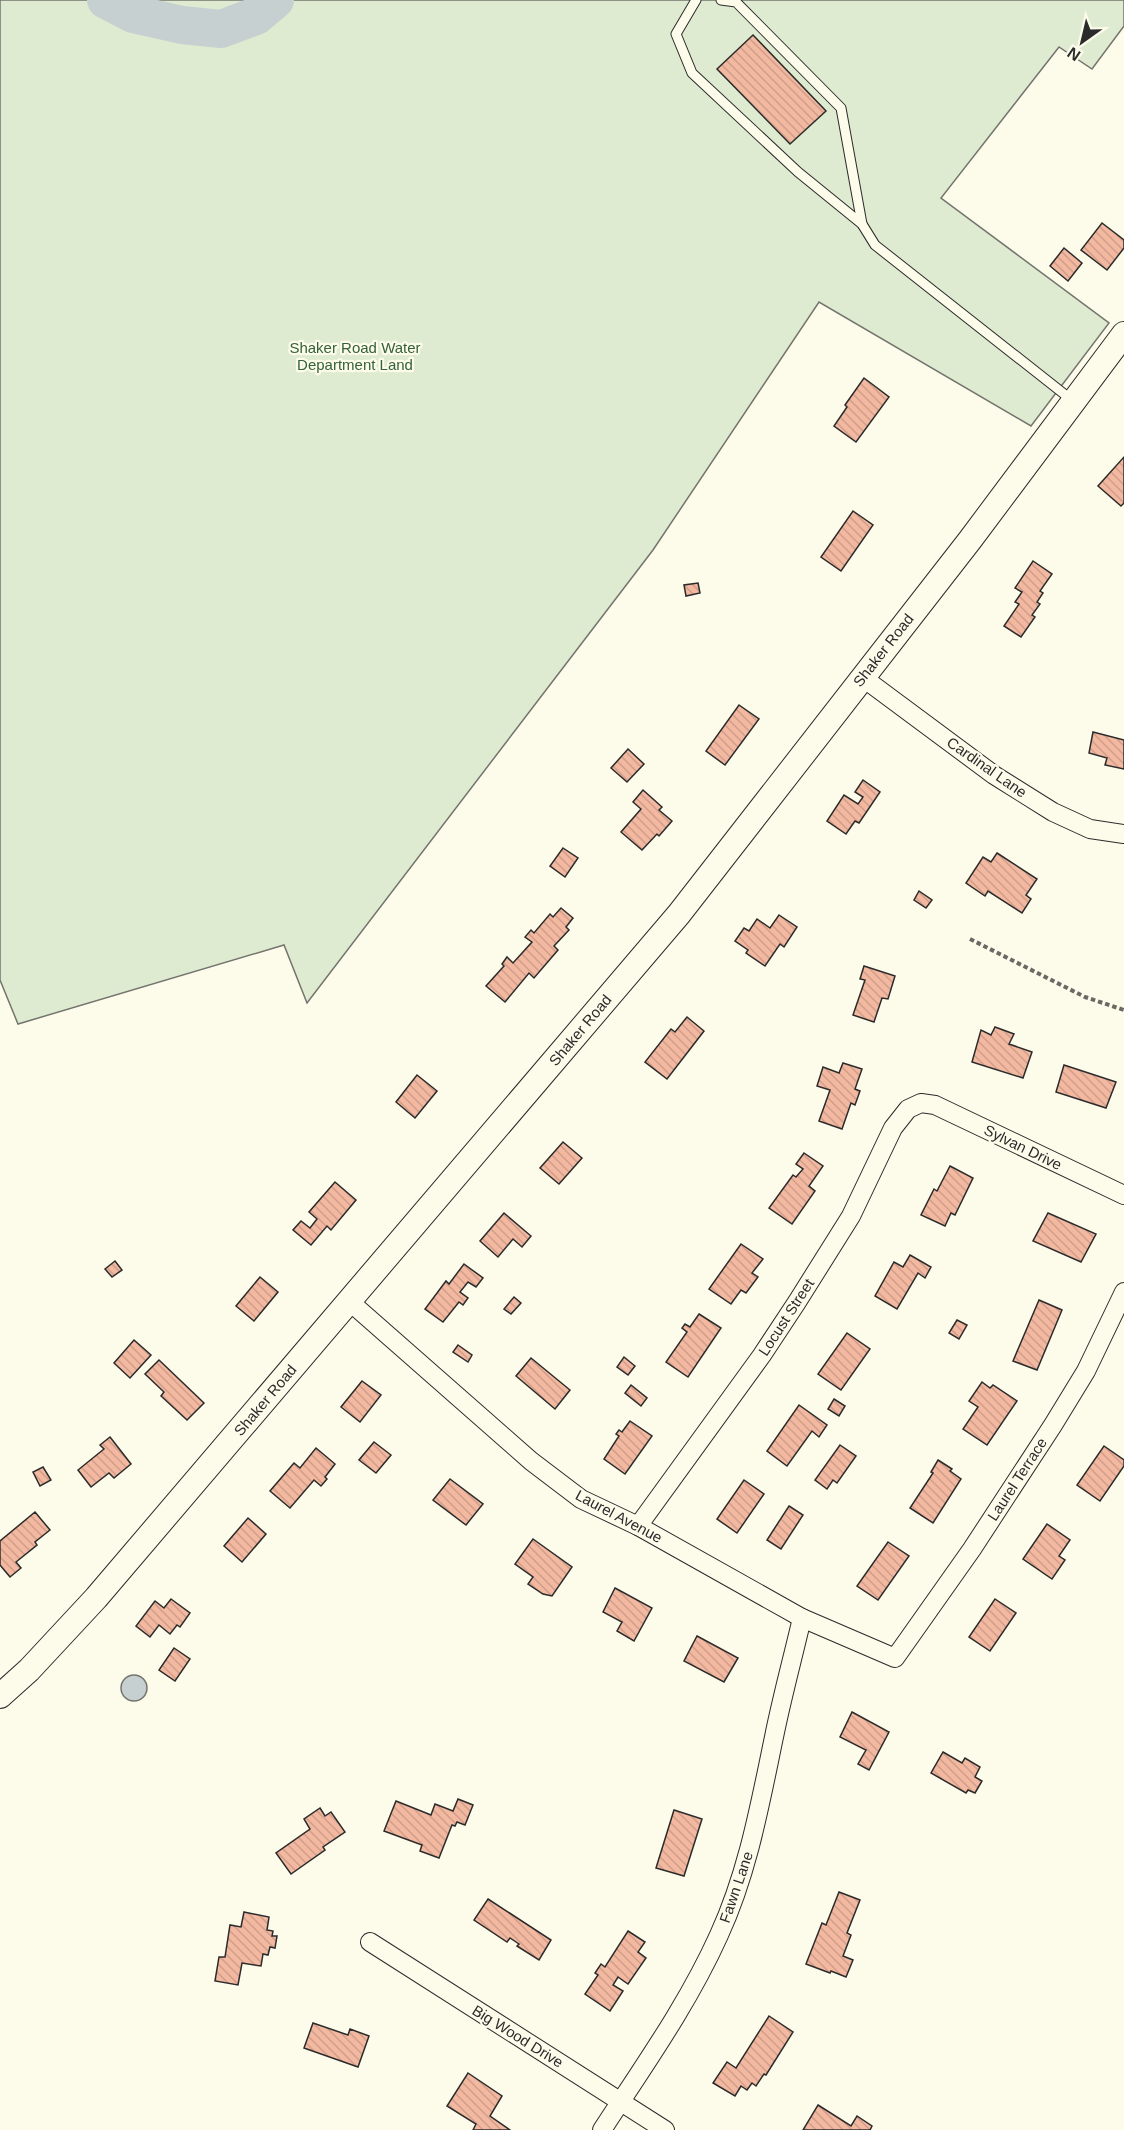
<svg xmlns="http://www.w3.org/2000/svg" width="1124" height="2130" font-family="Arial,sans-serif">
<style>
.green{fill:#deebd1;stroke:#74746e;stroke-width:1.5}
.water{fill:#c7d0d0;stroke:#74746e;stroke-width:1.5}
.lines{fill:none;stroke-linecap:round;stroke-linejoin:round}
.river{stroke:#c7d0d0;stroke-width:38}
.building{fill:url(#building-back-hatch);stroke:#2b2b2b;stroke-width:1.5}
.service-casing{stroke:#2b2b2b;stroke-width:11}
.minor-casing{stroke:#2b2b2b;stroke-width:20}
.tertiary-casing{stroke:#2b2b2b;stroke-width:26}
.path{stroke:#6a6964;stroke-width:4;stroke-dasharray:4.5 3;stroke-linecap:butt}
.service{stroke:#fdfbea;stroke-width:9}
.minor{stroke:#fdfbea;stroke-width:18}
.tertiary{stroke:#fdfbea;stroke-width:24}
.labels{text-anchor:middle;dominant-baseline:central;stroke-width:4.5;stroke-linejoin:round;paint-order:stroke}
.park-label{font-size:15px;fill:#34623c;stroke:#fdfbea}
.street-label{font-size:15px;fill:#2b2b2b;stroke:#fdfbea}
</style>
<defs>
<pattern id="building-back-hatch" width="6" height="6" patternUnits="userSpaceOnUse" patternTransform="scale(1.5)"><rect width="6" height="6" fill="#f2b8a0"/><path d="M-1 5l2 2M0 0l6 6M5-1l2 2" fill="none" stroke="#d09e8a"/></pattern>
</defs>
<rect width="100%" height="100%" fill="#fdfbea"/>
<!-- green -->
<path class="green" d="M 0,0 L 1124,0 L 1124,26 L 1092,69 L 1059,47 L 941,198 L 1109,323 L 1031,426 L 819,302 L 653,550 L 307,1003 L 284,945 L 18,1024 L 0,980 Z"/>
<!-- water -->
<circle class="water" cx="134" cy="1688" r="13"/>
<g class="lines">
<!-- river -->
<path class="river" d="M 106,0 L 133,14 L 182,25 L 221,29 L 256,16 L 275,0"/>
</g>
<!-- building -->
<g class="building">
<path d="M 753,35 L 826,111 L 790,144 L 717,69 Z"/>
<path d="M 1102,223 L 1124,240 L 1124,248 L 1107,270 L 1081,250 Z"/>
<path d="M 1064,248 L 1082,263 L 1068,281 L 1050,266 Z"/>
<path d="M 864,378 L 889,397 L 856,442 L 834,426 L 847,407 L 845,405 Z"/>
<path d="M 1124,457 L 1124,503 L 1121,506 L 1098,486 Z"/>
<path d="M 853,511 L 873,525 L 841,571 L 821,557 Z"/>
<path d="M 1033,561 L 1052,574 L 1040,591 L 1043,593 L 1037,602 L 1040,604 L 1032,615 L 1035,617 L 1021,637 L 1004,626 L 1019,604 L 1015,602 L 1022,592 L 1015,588 Z"/>
<path d="M 698,583 L 700,593 L 686,596 L 684,585 Z"/>
<path d="M 739,705 L 759,719 L 725,765 L 706,751 Z"/>
<path d="M 1093,732 L 1124,740 L 1124,769 L 1105,765 L 1107,758 L 1089,753 Z"/>
<path d="M 628,749 L 644,764 L 627,782 L 611,768 Z"/>
<path d="M 863,780 L 880,792 L 859,823 L 855,821 L 846,834 L 827,821 L 844,795 L 858,804 L 863,797 L 855,792 Z"/>
<path d="M 643,790 L 662,807 L 659,810 L 672,821 L 659,836 L 657,834 L 642,850 L 621,832 L 641,809 L 633,802 Z"/>
<path d="M 563,848 L 578,858 L 565,877 L 550,866 Z"/>
<path d="M 997,853 L 1037,879 L 1026,895 L 1031,899 L 1022,913 L 988,891 L 985,896 L 966,883 L 983,857 L 991,862 Z"/>
<path d="M 919,891 L 932,900 L 926,908 L 914,900 Z"/>
<path d="M 561,908 L 573,918 L 566,927 L 569,930 L 554,946 L 558,950 L 534,978 L 529,973 L 505,1002 L 486,986 L 504,966 L 502,964 L 507,957 L 513,963 L 532,942 L 525,937 L 531,930 L 534,933 L 550,914 L 553,917 Z"/>
<path d="M 779,915 L 797,927 L 784,947 L 780,944 L 765,966 L 746,953 L 748,950 L 735,941 L 744,928 L 749,931 L 757,919 L 770,928 Z"/>
<path d="M 864,966 L 895,976 L 888,999 L 882,998 L 874,1022 L 853,1015 L 865,980 L 860,979 Z"/>
<path d="M 687,1017 L 704,1031 L 667,1079 L 645,1062 L 671,1029 L 675,1032 Z"/>
<path d="M 995,1027 L 1014,1034 L 1009,1044 L 1032,1052 L 1023,1078 L 972,1062 L 981,1030 L 991,1035 Z"/>
<path d="M 843,1063 L 862,1069 L 855,1089 L 860,1091 L 855,1105 L 851,1103 L 842,1129 L 819,1121 L 830,1090 L 817,1086 L 823,1067 L 839,1073 Z"/>
<path d="M 1064,1065 L 1116,1082 L 1106,1108 L 1056,1092 Z"/>
<path d="M 417,1075 L 437,1091 L 415,1118 L 396,1102 Z"/>
<path d="M 563,1142 L 582,1158 L 559,1184 L 540,1168 Z"/>
<path d="M 804,1153 L 823,1166 L 809,1186 L 815,1191 L 792,1224 L 769,1208 L 793,1175 L 796,1177 L 803,1169 L 796,1164 Z"/>
<path d="M 950,1166 L 973,1178 L 955,1215 L 951,1213 L 945,1226 L 921,1215 L 934,1189 L 937,1191 Z"/>
<path d="M 335,1182 L 356,1200 L 331,1230 L 327,1226 L 311,1245 L 293,1230 L 301,1221 L 310,1228 L 317,1219 L 309,1212 Z"/>
<path d="M 504,1213 L 531,1236 L 522,1247 L 513,1239 L 498,1257 L 480,1241 Z"/>
<path d="M 1048,1213 L 1096,1234 L 1081,1262 L 1033,1241 Z"/>
<path d="M 741,1244 L 763,1259 L 752,1273 L 758,1277 L 746,1293 L 741,1290 L 731,1304 L 709,1289 Z"/>
<path d="M 910,1255 L 931,1267 L 925,1278 L 918,1273 L 897,1309 L 875,1296 L 894,1262 L 903,1267 Z"/>
<path d="M 115,1261 L 122,1270 L 112,1277 L 105,1269 Z"/>
<path d="M 464,1264 L 483,1278 L 476,1287 L 468,1282 L 460,1292 L 468,1298 L 463,1305 L 459,1302 L 443,1322 L 425,1309 L 446,1281 L 449,1284 Z"/>
<path d="M 260,1277 L 278,1292 L 254,1321 L 236,1306 Z"/>
<path d="M 514,1297 L 521,1303 L 511,1314 L 504,1309 Z"/>
<path d="M 1039,1300 L 1062,1310 L 1037,1370 L 1013,1361 Z"/>
<path d="M 699,1314 L 721,1328 L 688,1377 L 666,1362 L 687,1332 L 682,1328 L 685,1324 L 690,1327 Z"/>
<path d="M 957,1320 L 967,1325 L 959,1339 L 949,1333 Z"/>
<path d="M 847,1333 L 870,1349 L 841,1390 L 818,1374 Z"/>
<path d="M 134,1340 L 151,1355 L 130,1378 L 114,1363 Z"/>
<path d="M 458,1345 L 472,1355 L 468,1362 L 453,1352 Z"/>
<path d="M 624,1357 L 635,1366 L 628,1375 L 617,1367 Z"/>
<path d="M 531,1358 L 570,1390 L 555,1409 L 516,1376 Z"/>
<path d="M 159,1360 L 204,1403 L 187,1420 L 161,1396 L 164,1392 L 145,1374 Z"/>
<path d="M 362,1381 L 381,1395 L 360,1422 L 341,1407 Z"/>
<path d="M 982,1382 L 990,1388 L 993,1385 L 1017,1401 L 987,1445 L 963,1429 L 978,1407 L 969,1401 Z"/>
<path d="M 631,1385 L 647,1398 L 641,1406 L 625,1393 Z"/>
<path d="M 834,1399 L 845,1406 L 839,1416 L 828,1409 Z"/>
<path d="M 799,1405 L 827,1425 L 819,1437 L 812,1431 L 787,1466 L 767,1451 Z"/>
<path d="M 630,1421 L 652,1436 L 625,1474 L 604,1459 L 619,1436 L 616,1434 L 619,1430 L 622,1432 Z"/>
<path d="M 110,1437 L 131,1464 L 114,1478 L 109,1473 L 91,1487 L 78,1470 L 104,1449 L 100,1445 Z"/>
<path d="M 374,1442 L 391,1455 L 376,1473 L 359,1460 Z"/>
<path d="M 840,1445 L 856,1456 L 837,1483 L 833,1480 L 827,1489 L 815,1480 Z"/>
<path d="M 1104,1446 L 1124,1460 L 1124,1466 L 1100,1501 L 1077,1485 Z"/>
<path d="M 316,1448 L 335,1464 L 325,1477 L 327,1479 L 321,1486 L 314,1480 L 290,1508 L 270,1491 L 294,1463 L 300,1468 Z"/>
<path d="M 938,1460 L 952,1469 L 950,1471 L 961,1479 L 933,1523 L 910,1508 L 933,1473 L 931,1472 Z"/>
<path d="M 43,1467 L 51,1480 L 40,1486 L 33,1472 Z"/>
<path d="M 450,1479 L 483,1504 L 466,1525 L 433,1500 Z"/>
<path d="M 744,1480 L 764,1494 L 737,1533 L 717,1519 Z"/>
<path d="M 789,1506 L 803,1515 L 781,1549 L 767,1540 Z"/>
<path d="M 35,1512 L 50,1530 L 35,1542 L 37,1545 L 16,1562 L 21,1568 L 10,1577 L 0,1565 L 0,1541 Z"/>
<path d="M 248,1518 L 266,1534 L 242,1562 L 224,1546 Z"/>
<path d="M 1047,1524 L 1070,1540 L 1059,1556 L 1065,1560 L 1052,1579 L 1023,1559 Z"/>
<path d="M 533,1539 L 572,1567 L 552,1596 L 543,1594 L 528,1584 L 533,1577 L 515,1564 Z"/>
<path d="M 888,1542 L 909,1556 L 878,1600 L 857,1586 Z"/>
<path d="M 615,1588 L 652,1608 L 634,1641 L 617,1631 L 622,1622 L 603,1612 Z"/>
<path d="M 171,1599 L 190,1613 L 180,1627 L 177,1625 L 170,1634 L 159,1625 L 150,1637 L 136,1626 L 155,1601 L 164,1608 Z"/>
<path d="M 995,1599 L 1016,1613 L 990,1651 L 969,1637 Z"/>
<path d="M 697,1636 L 738,1658 L 724,1682 L 684,1661 Z"/>
<path d="M 174,1648 L 190,1659 L 175,1681 L 159,1670 Z"/>
<path d="M 852,1712 L 889,1732 L 869,1770 L 858,1764 L 866,1750 L 840,1737 Z"/>
<path d="M 943,1752 L 962,1763 L 965,1758 L 980,1767 L 975,1777 L 982,1781 L 975,1793 L 968,1790 L 966,1793 L 931,1773 Z"/>
<path d="M 458,1799 L 473,1805 L 465,1825 L 457,1822 L 455,1826 L 452,1825 L 439,1858 L 420,1851 L 422,1845 L 384,1831 L 396,1801 L 431,1815 L 435,1804 L 453,1811 Z"/>
<path d="M 320,1808 L 325,1816 L 331,1812 L 345,1832 L 323,1847 L 325,1850 L 291,1874 L 276,1853 L 310,1829 L 304,1819 Z"/>
<path d="M 674,1810 L 702,1819 L 684,1876 L 656,1868 Z"/>
<path d="M 839,1892 L 860,1900 L 847,1933 L 851,1935 L 843,1956 L 853,1960 L 846,1977 L 831,1971 L 830,1973 L 806,1964 L 822,1923 L 826,1925 Z"/>
<path d="M 488,1899 L 551,1940 L 539,1960 L 517,1946 L 519,1944 L 510,1938 L 507,1942 L 474,1920 Z"/>
<path d="M 244,1912 L 269,1917 L 267,1930 L 273,1931 L 272,1936 L 277,1936 L 275,1948 L 270,1947 L 268,1955 L 263,1954 L 261,1966 L 242,1963 L 238,1985 L 215,1981 L 219,1957 L 225,1957 L 230,1925 L 241,1927 Z"/>
<path d="M 628,1931 L 645,1942 L 638,1952 L 646,1958 L 628,1984 L 618,1977 L 613,1985 L 623,1991 L 610,2011 L 585,1994 L 598,1975 L 595,1973 L 601,1964 L 605,1967 Z"/>
<path d="M 769,2016 L 793,2032 L 766,2075 L 764,2074 L 756,2086 L 752,2083 L 747,2090 L 741,2086 L 735,2096 L 713,2083 L 727,2062 L 736,2068 Z"/>
<path d="M 313,2023 L 348,2035 L 350,2029 L 369,2036 L 358,2067 L 304,2048 Z"/>
<path d="M 468,2073 L 502,2096 L 490,2116 L 510,2130 L 473,2130 L 476,2124 L 447,2106 Z"/>
<path d="M 818,2105 L 851,2126 L 857,2116 L 872,2126 L 870,2130 L 803,2130 Z"/>
</g>
<g class="lines">
<!-- service casing -->
<g class="service-casing">
<g id="service">
<path d="M 696,0 L 676,34 L 692,73 L 798,172 L 862,224 L 875,245 L 1073,401"/>
<path d="M 721,0 L 736,2 L 841,108 L 862,224"/>
</g>
</g>
<!-- minor casing -->
<g class="minor-casing">
<g id="minor">
<path d="M 862,677 L 994,775 L 1053,812 L 1090,829 L 1124,834"/>
<path d="M 349,1301 L 531,1461 L 581,1499 L 638,1526 L 802,1618 L 895,1658 L 972,1549 L 1053,1425 L 1086,1371 L 1124,1292"/>
<path d="M 638,1526 L 762,1355 L 797,1302 L 851,1216 L 893,1128 L 908,1109 L 921,1103 L 935,1105 L 1124,1195"/>
<path d="M 370,1942 L 665,2130"/>
<path d="M 602,2130 C 643,2067 688,2004 719,1935 C 748,1872 760,1804 774,1737 C 782,1697 793,1657 802,1618"/>
</g>
</g>
<!-- tertiary casing -->
<g class="tertiary-casing">
<path id="tertiary" d="M 0,1696 L 29,1670 L 96,1598 L 679,914 L 970,540 L 1124,334"/>
</g>
<!-- path -->
<path class="path" d="M 970,939 L 1085,997 L 1124,1010"/>
<!-- service -->
<use href="#service" class="service"/>
<!-- minor -->
<use href="#minor" class="minor"/>
<!-- tertiary -->
<use href="#tertiary" class="tertiary"/>
</g>
<g class="labels">
<!-- park labels -->
<g class="park-label">
<text x="355" y="347">Shaker Road Water<tspan x="355" dy="17">Department Land</tspan></text>
</g>
<!-- street labels -->
<g class="street-label">
<text transform="translate(883 650) rotate(-52)">Shaker Road</text>
<text transform="translate(987 767) rotate(35)">Cardinal Lane</text>
<text transform="translate(580 1030) rotate(-50)">Shaker Road</text>
<text transform="translate(1023 1147) rotate(26)">Sylvan Drive</text>
<text transform="translate(786 1317) rotate(-57)">Locust Street</text>
<text transform="translate(265 1400) rotate(-50)">Shaker Road</text>
<text transform="translate(1017 1479) rotate(-57)">Laurel Terrace</text>
<text transform="translate(619 1516) rotate(28)">Laurel Avenue</text>
<text transform="translate(736 1887) rotate(-71)">Fawn Lane</text>
<text transform="translate(518 2036) rotate(32)">Big Wood Drive</text>
</g>
</g>
<!-- north arrow -->
<g transform="translate(1082 42) rotate(214)" stroke="#fdfbea" stroke-width="4.5" paint-order="stroke">
<path d="M0-4.5L10 22L0 15L-10 22Z" fill="#2b2b2b"/>
<text y="-9" font-size="16" font-weight="bold" text-anchor="middle" fill="#2b2b2b">N</text>
</g>
</svg>
